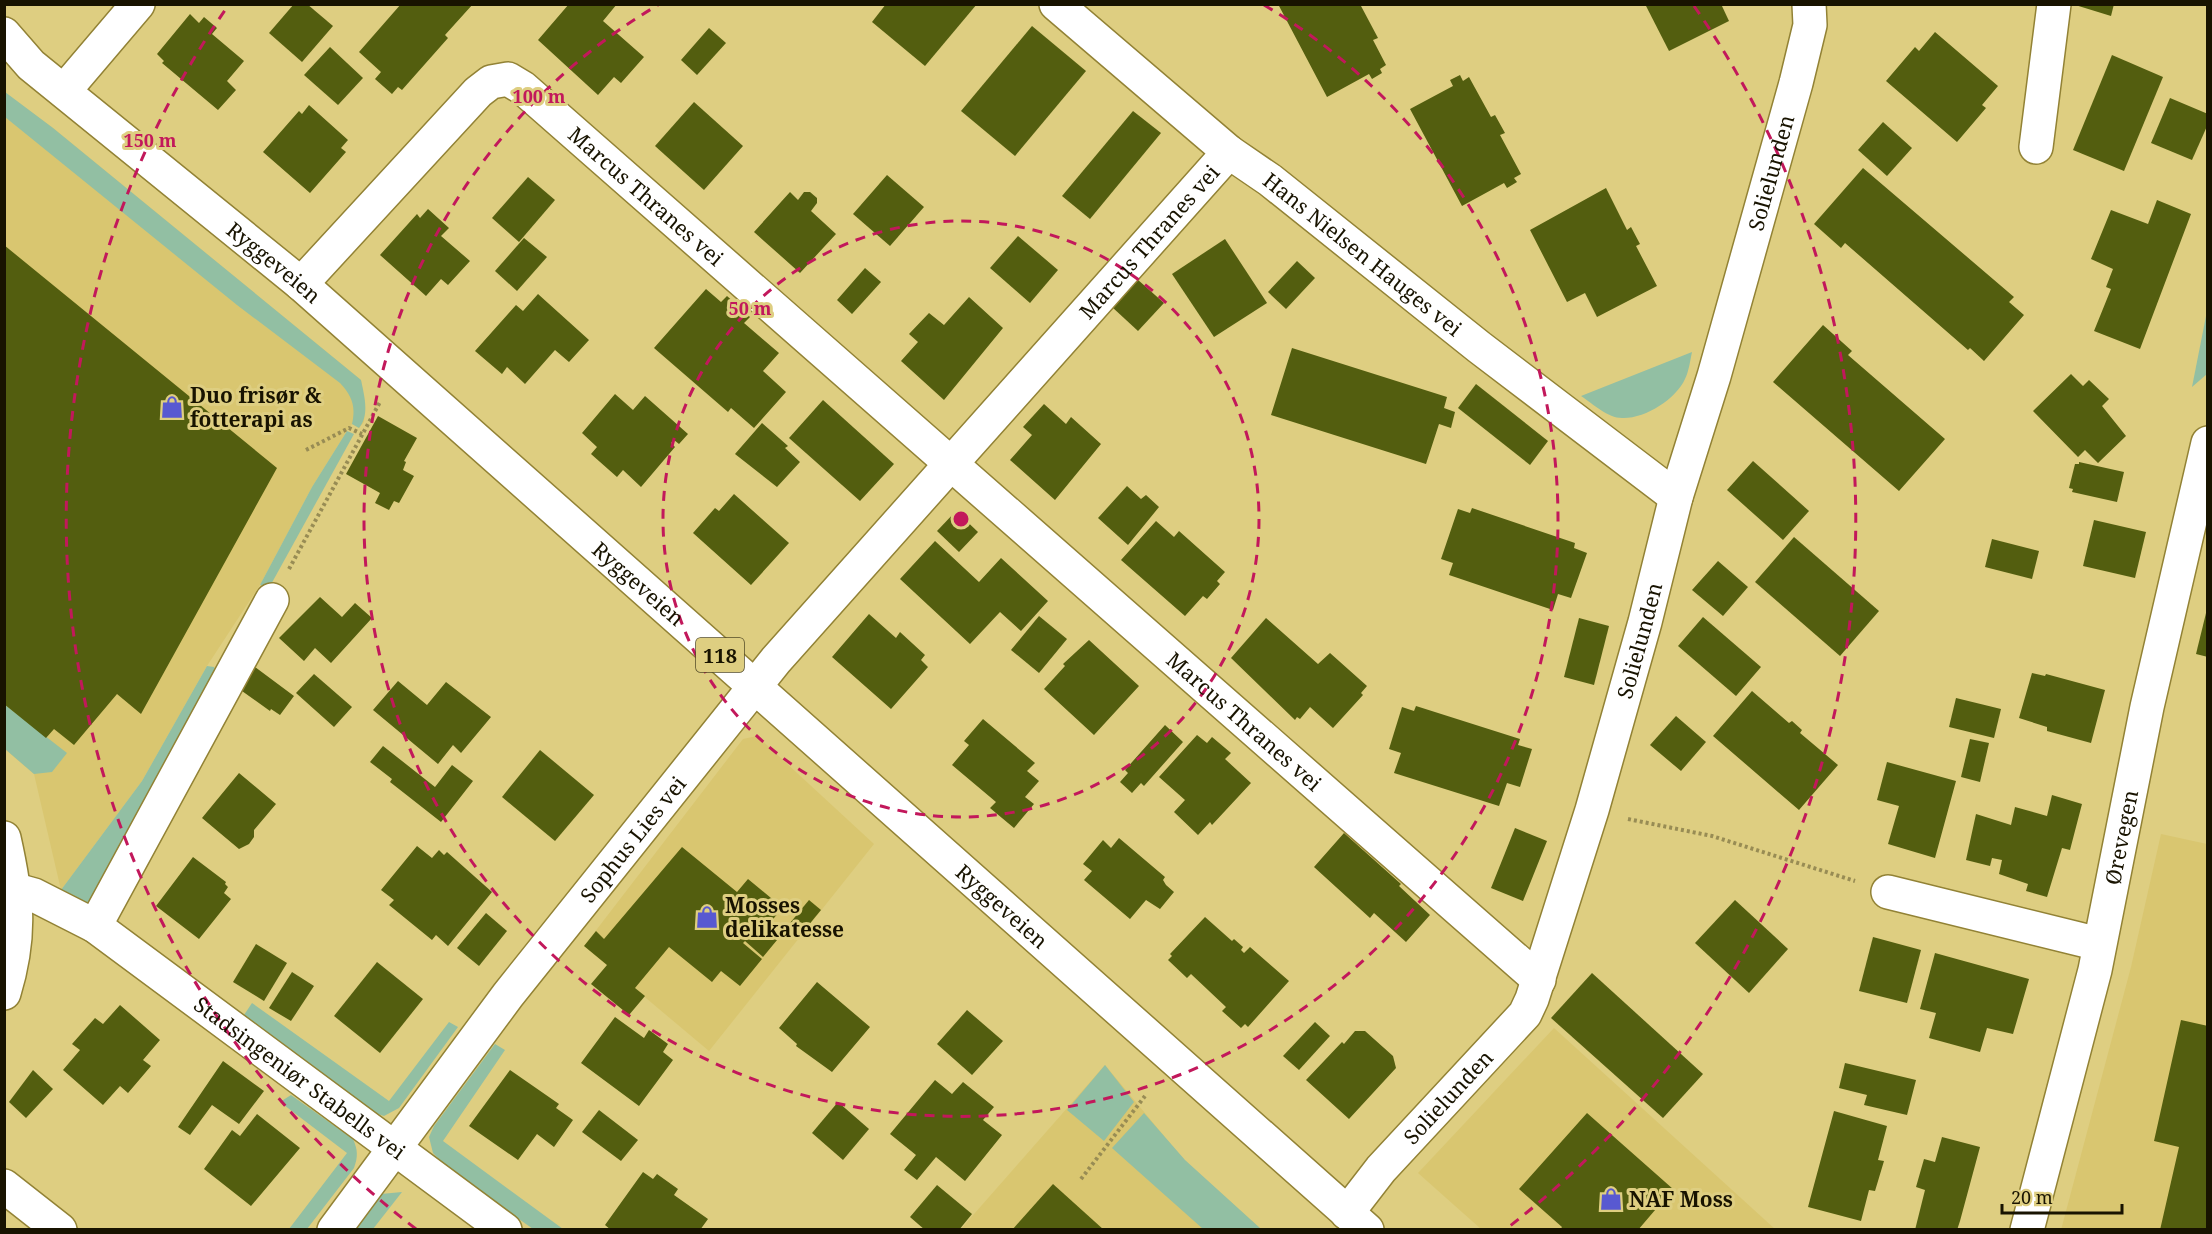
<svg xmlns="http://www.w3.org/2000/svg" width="2212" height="1234" font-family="'Noto Serif',serif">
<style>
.built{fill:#d9c670}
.green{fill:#92bfa3}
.building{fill:#535e0f}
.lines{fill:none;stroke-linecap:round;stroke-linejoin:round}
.minor-casing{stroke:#928235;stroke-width:36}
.major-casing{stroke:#928235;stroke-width:36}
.path{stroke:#988c54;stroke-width:4;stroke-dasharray:3 3;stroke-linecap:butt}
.minor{stroke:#fff;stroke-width:33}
.major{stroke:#fff;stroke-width:33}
.ring{fill:none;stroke:#c2185b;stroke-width:3;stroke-dasharray:10 8}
.labels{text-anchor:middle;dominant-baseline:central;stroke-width:6;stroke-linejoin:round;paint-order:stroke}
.shield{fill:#dece81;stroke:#534b27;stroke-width:1.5}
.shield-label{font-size:20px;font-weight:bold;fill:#181300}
.street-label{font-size:21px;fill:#181300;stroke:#dece81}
.poi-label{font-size:21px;font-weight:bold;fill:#181300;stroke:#dece81;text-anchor:start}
.centre{fill:#c2185b;stroke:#dece81;stroke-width:3}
.ring-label{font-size:18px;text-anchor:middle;font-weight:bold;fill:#c2185b;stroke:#dece81;stroke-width:6;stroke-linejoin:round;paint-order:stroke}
</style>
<rect width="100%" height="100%" fill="#dece81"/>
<!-- built -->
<g class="built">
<path d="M 4,92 L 53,128 L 361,380 L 365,405 L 364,422 L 359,428 L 352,424 L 347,431 L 312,487 L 260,585 L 207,666 L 142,781 L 61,890 L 34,774 L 5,749 Z"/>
<path d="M 757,736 L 874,844 L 709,1051 L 584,946 L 743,739 Z"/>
<path d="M 2161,834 L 2207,844 L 2207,1229 L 2061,1230 L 2131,967 Z"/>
<path d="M 1554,1028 L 1775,1229 L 1481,1229 L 1418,1173 Z"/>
<path d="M 1105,1065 L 1184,1160 L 1261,1229 L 960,1230 Z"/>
</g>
<!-- green -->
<g class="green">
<path d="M 5,92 L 53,128 L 361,380 C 364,395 370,415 359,428 L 352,424 C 356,406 352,396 340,383 L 237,305 L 5,117 Z"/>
<path d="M 2207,311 L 2207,374 L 2192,387 Z"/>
<path d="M 1692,352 C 1690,361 1689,371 1685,379 C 1676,399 1645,419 1622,418 C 1608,418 1593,404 1581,396 Z"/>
<path d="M 347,431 L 354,434 L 269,588 L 260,585 L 312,487 Z"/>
<path d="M 207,666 L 214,667 L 216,672 L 90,904 L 84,907 L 64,898 L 61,890 L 142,781 Z"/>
<path d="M 4,704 L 67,753 L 52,772 L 34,774 L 5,749 Z"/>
<path d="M 252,1003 L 389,1101 L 449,1022 L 458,1027 L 399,1108 L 384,1116 L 365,1110 L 244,1015 Z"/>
<path d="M 495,1044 L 505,1050 L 443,1141 L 563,1229 L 533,1229 L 448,1169 L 433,1153 L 429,1137 L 434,1126 Z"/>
<path d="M 1105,1065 L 1134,1102 L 1104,1141 L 1067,1110 Z"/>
<path d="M 291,1095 L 353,1139 C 358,1150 358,1157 354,1168 L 307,1229 L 289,1229 L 347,1153 L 280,1102 Z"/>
<path d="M 1144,1113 L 1185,1160 L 1261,1229 L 1203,1229 L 1112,1148 Z"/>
<path d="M 402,1192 L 373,1229 L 354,1230 L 381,1194 Z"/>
</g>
<!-- building -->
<g class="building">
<path d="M 294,4 L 307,4 L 333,26 L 302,62 L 269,33 Z"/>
<path d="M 401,4 L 473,4 L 445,35 L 448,38 L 402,90 L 398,87 L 392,94 L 375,79 L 381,72 L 359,52 Z"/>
<path d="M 569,4 L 617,4 L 603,21 L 644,57 L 621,83 L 614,77 L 598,95 L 538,40 Z"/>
<path d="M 886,4 L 977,4 L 925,66 L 872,22 Z"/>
<path d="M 1278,4 L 1361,6 L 1378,38 L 1373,40 L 1386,65 L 1380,69 L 1382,73 L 1372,79 L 1369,74 L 1327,97 Z"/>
<path d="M 1645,4 L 1721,4 L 1729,21 L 1669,51 Z"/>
<path d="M 2072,4 L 2114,4 L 2111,16 Z"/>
<path d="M 190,14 L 199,23 L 204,17 L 217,28 L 212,34 L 244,61 L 227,81 L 236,90 L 218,110 L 162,63 L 164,61 L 157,54 Z"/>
<path d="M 1032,26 L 1086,71 L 1015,156 L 961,111 Z"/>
<path d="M 709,28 L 726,43 L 697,75 L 681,60 Z"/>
<path d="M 1935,32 L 1998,86 L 1982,105 L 1986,108 L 1957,142 L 1886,81 L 1915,47 L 1919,51 Z"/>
<path d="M 330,47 L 363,78 L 338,105 L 304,75 Z"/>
<path d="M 2112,55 L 2163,77 L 2124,171 L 2073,150 Z"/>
<path d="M 1460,75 L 1463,81 L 1469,77 L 1491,117 L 1495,115 L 1505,133 L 1500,135 L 1521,174 L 1514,178 L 1517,182 L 1507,188 L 1504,183 L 1462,206 L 1410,109 L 1453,86 L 1450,80 Z"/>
<path d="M 2170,98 L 2208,114 L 2208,124 L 2192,160 L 2151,143 Z"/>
<path d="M 694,102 L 743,146 L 704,190 L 655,146 Z"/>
<path d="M 309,105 L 348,140 L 341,148 L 346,152 L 310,193 L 263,152 L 299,111 L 302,114 Z"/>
<path d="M 1133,111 L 1161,133 L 1090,219 L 1062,196 Z"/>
<path d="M 1883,122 L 1912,148 L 1887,176 L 1858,150 Z"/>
<path d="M 1863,168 L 2014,297 L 2009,302 L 2024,315 L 1984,361 L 1970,348 L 1968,350 L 1845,243 L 1841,248 L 1814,224 Z"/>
<path d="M 887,175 L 924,207 L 890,246 L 853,214 Z"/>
<path d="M 528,177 L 555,200 L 519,242 L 492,218 Z"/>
<path d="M 1606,188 L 1627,230 L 1631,227 L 1640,244 L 1636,246 L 1657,286 L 1597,317 L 1585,293 L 1567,302 L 1530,230 Z"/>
<path d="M 790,192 L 798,200 L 804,192 L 810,192 L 817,198 L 817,203 L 811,211 L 836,234 L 800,273 L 754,232 Z"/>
<path d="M 2157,200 L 2191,214 L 2140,349 L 2094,331 L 2111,289 L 2106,287 L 2113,269 L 2091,259 L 2111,210 L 2148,224 Z"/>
<path d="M 428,209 L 449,228 L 441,236 L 470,261 L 448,285 L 441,279 L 426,296 L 380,255 L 417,214 L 420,218 Z"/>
<path d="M 1018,236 L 1058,270 L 1030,303 L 990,268 Z"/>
<path d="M 524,238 L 547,257 L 517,291 L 495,271 Z"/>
<path d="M 1225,239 L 1267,303 L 1214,337 L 1172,274 Z"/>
<path d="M 4,245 L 277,468 L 141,714 L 117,694 L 74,745 L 54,729 L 46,738 L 4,704 Z"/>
<path d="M 1297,261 L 1315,278 L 1286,309 L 1268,292 Z"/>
<path d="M 865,268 L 881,282 L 852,314 L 837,300 Z"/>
<path d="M 1137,279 L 1164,303 L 1138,331 L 1112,307 Z"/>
<path d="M 706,289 L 721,302 L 727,296 L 750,317 L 744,323 L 779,353 L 763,371 L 786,392 L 754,428 L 731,408 L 728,412 L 654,348 Z"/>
<path d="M 538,294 L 589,340 L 569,362 L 555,350 L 525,384 L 507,367 L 502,374 L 475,351 L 516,305 L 523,311 Z"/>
<path d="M 969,297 L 1003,328 L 944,400 L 901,361 L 918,342 L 909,334 L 929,313 L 944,325 Z"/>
<path d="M 1823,325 L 1852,351 L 1848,355 L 1945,439 L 1899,491 L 1773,382 Z"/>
<path d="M 1292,348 L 1447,397 L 1444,408 L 1455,412 L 1451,428 L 1439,424 L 1426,464 L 1271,415 Z"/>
<path d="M 2071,374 L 2083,386 L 2089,380 L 2109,399 L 2102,406 L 2126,436 L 2098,463 L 2085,450 L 2078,457 L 2033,411 Z"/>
<path d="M 1476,384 L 1548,441 L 1530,465 L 1458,408 Z"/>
<path d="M 615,394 L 633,410 L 645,396 L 688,434 L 679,444 L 674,440 L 671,443 L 675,447 L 641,487 L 623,470 L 617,477 L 591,454 L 597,447 L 582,433 Z"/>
<path d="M 823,400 L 894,464 L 860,501 L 789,438 Z"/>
<path d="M 1044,404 L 1066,424 L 1071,417 L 1101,444 L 1055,500 L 1010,460 L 1032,435 L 1023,427 Z"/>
<path d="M 378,416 L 417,438 L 404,461 L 406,462 L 403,470 L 414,476 L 399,503 L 394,501 L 389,510 L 375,503 L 380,493 L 346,474 Z"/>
<path d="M 762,423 L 788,446 L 785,448 L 800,462 L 777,487 L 735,454 Z"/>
<path d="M 1753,461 L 1809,511 L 1783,540 L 1727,490 Z"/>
<path d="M 2079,462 L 2124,472 L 2117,502 L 2072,492 L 2073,489 L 2069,488 L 2075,464 L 2079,464 Z"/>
<path d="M 1127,486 L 1141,499 L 1146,495 L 1159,507 L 1128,545 L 1098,518 Z"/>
<path d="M 734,494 L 789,543 L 751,585 L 693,533 L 715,508 L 719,511 Z"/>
<path d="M 1472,508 L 1575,543 L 1574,548 L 1587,553 L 1571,598 L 1558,594 L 1553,610 L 1449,575 L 1453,563 L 1441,559 L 1458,509 L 1470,513 Z"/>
<path d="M 956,511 L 978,532 L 959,552 L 937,531 Z"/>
<path d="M 2094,520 L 2146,532 L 2135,578 L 2083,566 Z"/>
<path d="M 1156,521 L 1174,537 L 1179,531 L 1225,572 L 1217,581 L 1220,584 L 1207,599 L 1203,596 L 1185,616 L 1121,560 Z"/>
<path d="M 1794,537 L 1879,611 L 1840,656 L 1755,582 Z"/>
<path d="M 1992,539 L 2039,551 L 2032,579 L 1985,567 Z"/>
<path d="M 935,541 L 979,582 L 1001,558 L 1048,601 L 1021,631 L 1000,612 L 970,644 L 900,579 Z"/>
<path d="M 1718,561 L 1748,587 L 1723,616 L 1692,590 Z"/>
<path d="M 320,597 L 342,617 L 355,603 L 372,618 L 331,663 L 315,648 L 304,661 L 279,638 Z"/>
<path d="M 2207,609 L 2208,609 L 2208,657 L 2196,654 Z"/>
<path d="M 869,614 L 896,638 L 900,632 L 925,655 L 921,660 L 928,667 L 891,709 L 832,657 Z"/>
<path d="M 1039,616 L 1067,639 L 1039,673 L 1011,650 Z"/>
<path d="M 1703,617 L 1761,667 L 1736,696 L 1678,646 Z"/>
<path d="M 1266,618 L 1318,664 L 1330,653 L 1367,686 L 1361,693 L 1363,695 L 1333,728 L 1310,707 L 1300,719 L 1297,717 L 1295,720 L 1231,658 Z"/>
<path d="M 1579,618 L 1609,626 L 1594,685 L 1564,677 Z"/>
<path d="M 1089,640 L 1139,686 L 1094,735 L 1044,689 L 1065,666 L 1063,664 Z"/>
<path d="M 251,664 L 294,696 L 280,715 L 271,709 L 270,711 L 235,686 Z"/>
<path d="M 2032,673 L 2045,676 L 2046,674 L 2105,690 L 2091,743 L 2047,731 L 2047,727 L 2019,718 Z"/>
<path d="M 314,674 L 352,707 L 334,727 L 296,693 Z"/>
<path d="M 398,681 L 427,705 L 446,682 L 491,717 L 461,753 L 453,745 L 438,764 L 373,710 Z"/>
<path d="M 1752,691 L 1789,723 L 1792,721 L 1802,730 L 1800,733 L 1838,765 L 1799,810 L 1713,736 Z"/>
<path d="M 1956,698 L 2001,709 L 1994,738 L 1949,727 Z"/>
<path d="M 1416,706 L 1520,739 L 1518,745 L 1532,749 L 1520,787 L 1507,783 L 1499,806 L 1394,773 L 1401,753 L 1389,749 L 1402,707 L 1414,711 Z"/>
<path d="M 1676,716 L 1706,742 L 1681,771 L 1650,745 Z"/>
<path d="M 983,719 L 1035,763 L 1027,771 L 1039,781 L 1025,797 L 1034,804 L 1014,828 L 990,808 L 996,802 L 952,765 L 969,745 L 964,741 Z"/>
<path d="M 1165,725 L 1183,742 L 1144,786 L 1141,783 L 1132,793 L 1120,782 L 1128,773 L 1125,770 Z"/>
<path d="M 1197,735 L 1207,743 L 1212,737 L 1231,753 L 1225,759 L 1251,783 L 1212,825 L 1210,822 L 1198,835 L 1174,812 L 1185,800 L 1159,777 Z"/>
<path d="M 1970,739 L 1989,743 L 1980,782 L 1961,777 Z"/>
<path d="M 383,746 L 435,787 L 452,765 L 473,781 L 441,822 L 390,782 L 392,779 L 370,762 Z"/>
<path d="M 540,750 L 594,795 L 555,841 L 502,797 Z"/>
<path d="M 1887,762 L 1956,781 L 1935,858 L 1888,844 L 1899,806 L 1877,800 Z"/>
<path d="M 239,773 L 276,804 L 254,830 L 254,837 L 249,844 L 239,849 L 202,818 Z"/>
<path d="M 2052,795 L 2082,804 L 2070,850 L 2062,848 L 2047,897 L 2026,891 L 2028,884 L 1999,874 L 2002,860 L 1992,858 L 1990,866 L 1966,860 L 1976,814 L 2011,825 L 2015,807 L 2047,816 Z"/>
<path d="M 1515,828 L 1547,841 L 1523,901 L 1491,888 Z"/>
<path d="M 1344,833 L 1401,884 L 1399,886 L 1430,915 L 1406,942 L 1374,913 L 1370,918 L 1314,867 Z"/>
<path d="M 1119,838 L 1165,877 L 1163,880 L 1166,885 L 1174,892 L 1160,909 L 1146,900 L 1130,919 L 1084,880 L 1092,871 L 1083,864 L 1103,840 L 1111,848 Z"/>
<path d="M 417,846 L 432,858 L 439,850 L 444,855 L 447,852 L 492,892 L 448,946 L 436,935 L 432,940 L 389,905 L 394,900 L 381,890 Z"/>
<path d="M 682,847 L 737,892 L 748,879 L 777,903 L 779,912 L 769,924 L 782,934 L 763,957 L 745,941 L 743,943 L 762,959 L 740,986 L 721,971 L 712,982 L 669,947 L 635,988 L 645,996 L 629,1015 L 591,984 L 607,965 L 584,946 L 596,931 L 604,939 Z"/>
<path d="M 193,857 L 226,882 L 225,884 L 228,887 L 224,893 L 231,899 L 199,939 L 156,906 Z"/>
<path d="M 809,900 L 821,910 L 803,932 L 790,923 Z"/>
<path d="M 1735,900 L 1788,949 L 1749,993 L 1695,943 Z"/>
<path d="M 486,913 L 507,931 L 479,966 L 457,948 Z"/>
<path d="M 1205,917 L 1232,941 L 1234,939 L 1243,947 L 1241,950 L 1244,953 L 1250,947 L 1289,981 L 1248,1027 L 1245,1024 L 1241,1028 L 1222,1011 L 1226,1007 L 1191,974 L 1187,978 L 1168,960 L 1172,956 L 1170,954 Z"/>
<path d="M 1873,937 L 1921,950 L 1907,1003 L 1859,991 Z"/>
<path d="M 256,944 L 287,963 L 264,1001 L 233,982 Z"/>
<path d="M 1935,953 L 2029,979 L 2013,1034 L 1987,1028 L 1980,1052 L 1929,1038 L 1936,1013 L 1920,1009 Z"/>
<path d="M 377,962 L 423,999 L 380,1053 L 334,1016 Z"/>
<path d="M 292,972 L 314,986 L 291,1021 L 269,1008 Z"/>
<path d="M 1592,973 L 1703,1074 L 1663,1118 L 1551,1018 Z"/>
<path d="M 817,982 L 870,1027 L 832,1072 L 796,1046 L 797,1044 L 779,1028 Z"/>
<path d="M 120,1005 L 160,1040 L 143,1060 L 151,1066 L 128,1093 L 120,1086 L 103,1105 L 63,1070 L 80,1050 L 72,1044 L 95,1018 L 103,1024 Z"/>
<path d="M 967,1010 L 1003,1041 L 972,1075 L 937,1044 Z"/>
<path d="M 615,1017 L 644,1038 L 649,1030 L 668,1044 L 663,1052 L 673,1060 L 639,1106 L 581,1063 Z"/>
<path d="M 2181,1020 L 2208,1026 L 2208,1230 L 2160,1230 L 2179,1147 L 2154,1141 Z"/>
<path d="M 1315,1022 L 1330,1036 L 1299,1070 L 1283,1056 Z"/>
<path d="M 1355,1031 L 1365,1031 L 1393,1056 L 1396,1068 L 1349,1119 L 1306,1080 L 1342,1042 L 1344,1044 Z"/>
<path d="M 223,1061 L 264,1091 L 239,1124 L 212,1105 L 190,1135 L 178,1127 Z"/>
<path d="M 1845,1063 L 1916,1080 L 1907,1115 L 1864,1105 L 1867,1095 L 1839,1088 Z"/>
<path d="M 33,1070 L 53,1089 L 26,1118 L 9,1102 Z"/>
<path d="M 510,1070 L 559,1104 L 556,1108 L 573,1120 L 554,1147 L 537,1134 L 518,1160 L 469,1126 Z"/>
<path d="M 935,1080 L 952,1094 L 963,1082 L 994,1107 L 983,1120 L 1002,1135 L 965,1181 L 936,1157 L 917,1180 L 904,1170 L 916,1155 L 890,1134 Z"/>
<path d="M 838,1102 L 869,1129 L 843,1160 L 812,1133 Z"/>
<path d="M 599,1110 L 638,1140 L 621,1161 L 582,1132 Z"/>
<path d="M 1834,1111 L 1887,1126 L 1878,1160 L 1884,1161 L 1875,1191 L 1869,1190 L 1861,1221 L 1808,1207 Z"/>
<path d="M 1587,1113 L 1673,1189 L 1638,1230 L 1560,1230 L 1562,1227 L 1519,1189 Z"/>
<path d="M 257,1114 L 300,1148 L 251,1206 L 204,1169 L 232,1130 L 240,1136 Z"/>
<path d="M 1942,1137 L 1980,1147 L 1960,1221 L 1957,1230 L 1915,1230 L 1925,1190 L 1916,1187 L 1924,1159 L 1935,1162 Z"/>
<path d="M 643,1172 L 653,1179 L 657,1174 L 678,1189 L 674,1195 L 708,1219 L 700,1230 L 611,1230 L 605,1225 Z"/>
<path d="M 1053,1184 L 1104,1230 L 1012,1230 Z"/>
<path d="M 937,1185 L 972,1214 L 959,1230 L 925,1230 L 910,1217 Z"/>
</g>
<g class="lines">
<!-- minor casing -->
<g class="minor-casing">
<g id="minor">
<path id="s1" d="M 1056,4 L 1229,152 L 1270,180 L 1479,347 L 1676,497"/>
<path d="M 64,91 L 138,4"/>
<path d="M 2036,147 L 2054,4"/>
<path id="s2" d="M 301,284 L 478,92 L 491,82 L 508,79 L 523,88 L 1539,980"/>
<path d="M 4,838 C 17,896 22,934 4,993"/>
<path id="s3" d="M 16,890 L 34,895 L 95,926 L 505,1230"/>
<path d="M 1888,892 L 2099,944"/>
<path d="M 95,926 L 272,600"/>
<path d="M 4,1186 L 60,1230"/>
<path id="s4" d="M 1347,1213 L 1381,1169 L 1525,1014 L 1532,999 L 1592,810 L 1645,622 L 1676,497 L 1714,376 L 1796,83 L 1810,25 L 1809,4"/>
<path id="s5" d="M 334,1230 L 508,995 L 776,660 L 1229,152"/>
<path id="s6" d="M 2027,1230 L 2095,970 L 2147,707 L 2208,443"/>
</g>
</g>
<!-- major casing -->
<g class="major-casing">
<g id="major">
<path id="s7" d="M 4,34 L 31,65 L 301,284 L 1367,1230"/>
</g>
</g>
<!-- path -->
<g class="path">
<path d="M 306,450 L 349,428 L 362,434"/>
<path d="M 289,569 L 380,402"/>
<path d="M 1628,819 L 1712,836 L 1855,881"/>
<path d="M 1081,1179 L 1145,1096"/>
</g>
<!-- minor -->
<use href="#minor" class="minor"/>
<!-- major -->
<use href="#major" class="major"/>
</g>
<!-- distance rings -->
<g class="ring">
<circle cx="961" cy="519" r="298"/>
<path d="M1264 5A597 597 0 1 1 658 5"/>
<path d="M416 1229A895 895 0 0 1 228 6M1694 6A895 895 0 0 1 1506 1229"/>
</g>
<!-- icons -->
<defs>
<g id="shop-bare" transform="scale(1.8)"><path d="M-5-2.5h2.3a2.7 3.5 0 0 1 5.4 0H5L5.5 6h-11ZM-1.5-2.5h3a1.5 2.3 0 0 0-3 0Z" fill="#5859d1" stroke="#dece81" stroke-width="2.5" paint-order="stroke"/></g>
</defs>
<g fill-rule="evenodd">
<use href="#shop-bare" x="172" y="407"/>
<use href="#shop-bare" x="707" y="917"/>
<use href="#shop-bare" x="1611" y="1199"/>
</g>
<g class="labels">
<!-- shield labels -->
<rect class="shield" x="696" y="638" width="48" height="34" rx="4.5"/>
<g class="shield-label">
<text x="720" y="655">118</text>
</g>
<!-- street labels -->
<g class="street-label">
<text stroke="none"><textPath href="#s4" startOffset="1144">Solielunden</textPath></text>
<text stroke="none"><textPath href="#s2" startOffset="476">Marcus Thranes vei</textPath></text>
<text stroke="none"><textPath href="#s5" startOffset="1282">Marcus Thranes vei</textPath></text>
<text stroke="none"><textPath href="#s1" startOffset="396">Hans Nielsen Hauges vei</textPath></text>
<text stroke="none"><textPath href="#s7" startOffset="354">Ryggeveien</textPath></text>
<text stroke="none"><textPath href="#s7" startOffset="840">Ryggeveien</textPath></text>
<text stroke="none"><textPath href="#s4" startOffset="658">Solielunden</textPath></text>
<text stroke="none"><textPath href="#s2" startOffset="1272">Marcus Thranes vei</textPath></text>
<text stroke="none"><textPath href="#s6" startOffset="404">Ørevegen</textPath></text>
<text stroke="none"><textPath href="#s5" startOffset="492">Sophus Lies vei</textPath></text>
<text stroke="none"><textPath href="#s7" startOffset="1326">Ryggeveien</textPath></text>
<text stroke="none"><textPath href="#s3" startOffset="342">Stadsingeniør Stabells vei</textPath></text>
<text stroke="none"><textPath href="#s4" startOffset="154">Solielunden</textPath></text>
</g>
<!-- poi labels -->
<g class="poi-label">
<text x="190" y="395">Duo frisør &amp;<tspan x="190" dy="24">fotterapi as</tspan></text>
<text x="725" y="905">Mosses<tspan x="725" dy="24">delikatesse</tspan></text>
<text x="1629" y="1199">NAF Moss</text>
</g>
</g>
<circle cx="961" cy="519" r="9" class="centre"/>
<g class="ring-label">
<text x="539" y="103">100 m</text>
<text x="150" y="147">150 m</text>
<text x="750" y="315">50 m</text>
</g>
<!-- border -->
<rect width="2212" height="1234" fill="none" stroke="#181300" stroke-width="12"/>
<!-- scale -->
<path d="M2002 1204v9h120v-9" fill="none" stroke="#181300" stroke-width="3"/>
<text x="2011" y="1204" font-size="18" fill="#181300" stroke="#dece81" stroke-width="4.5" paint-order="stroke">20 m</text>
</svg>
